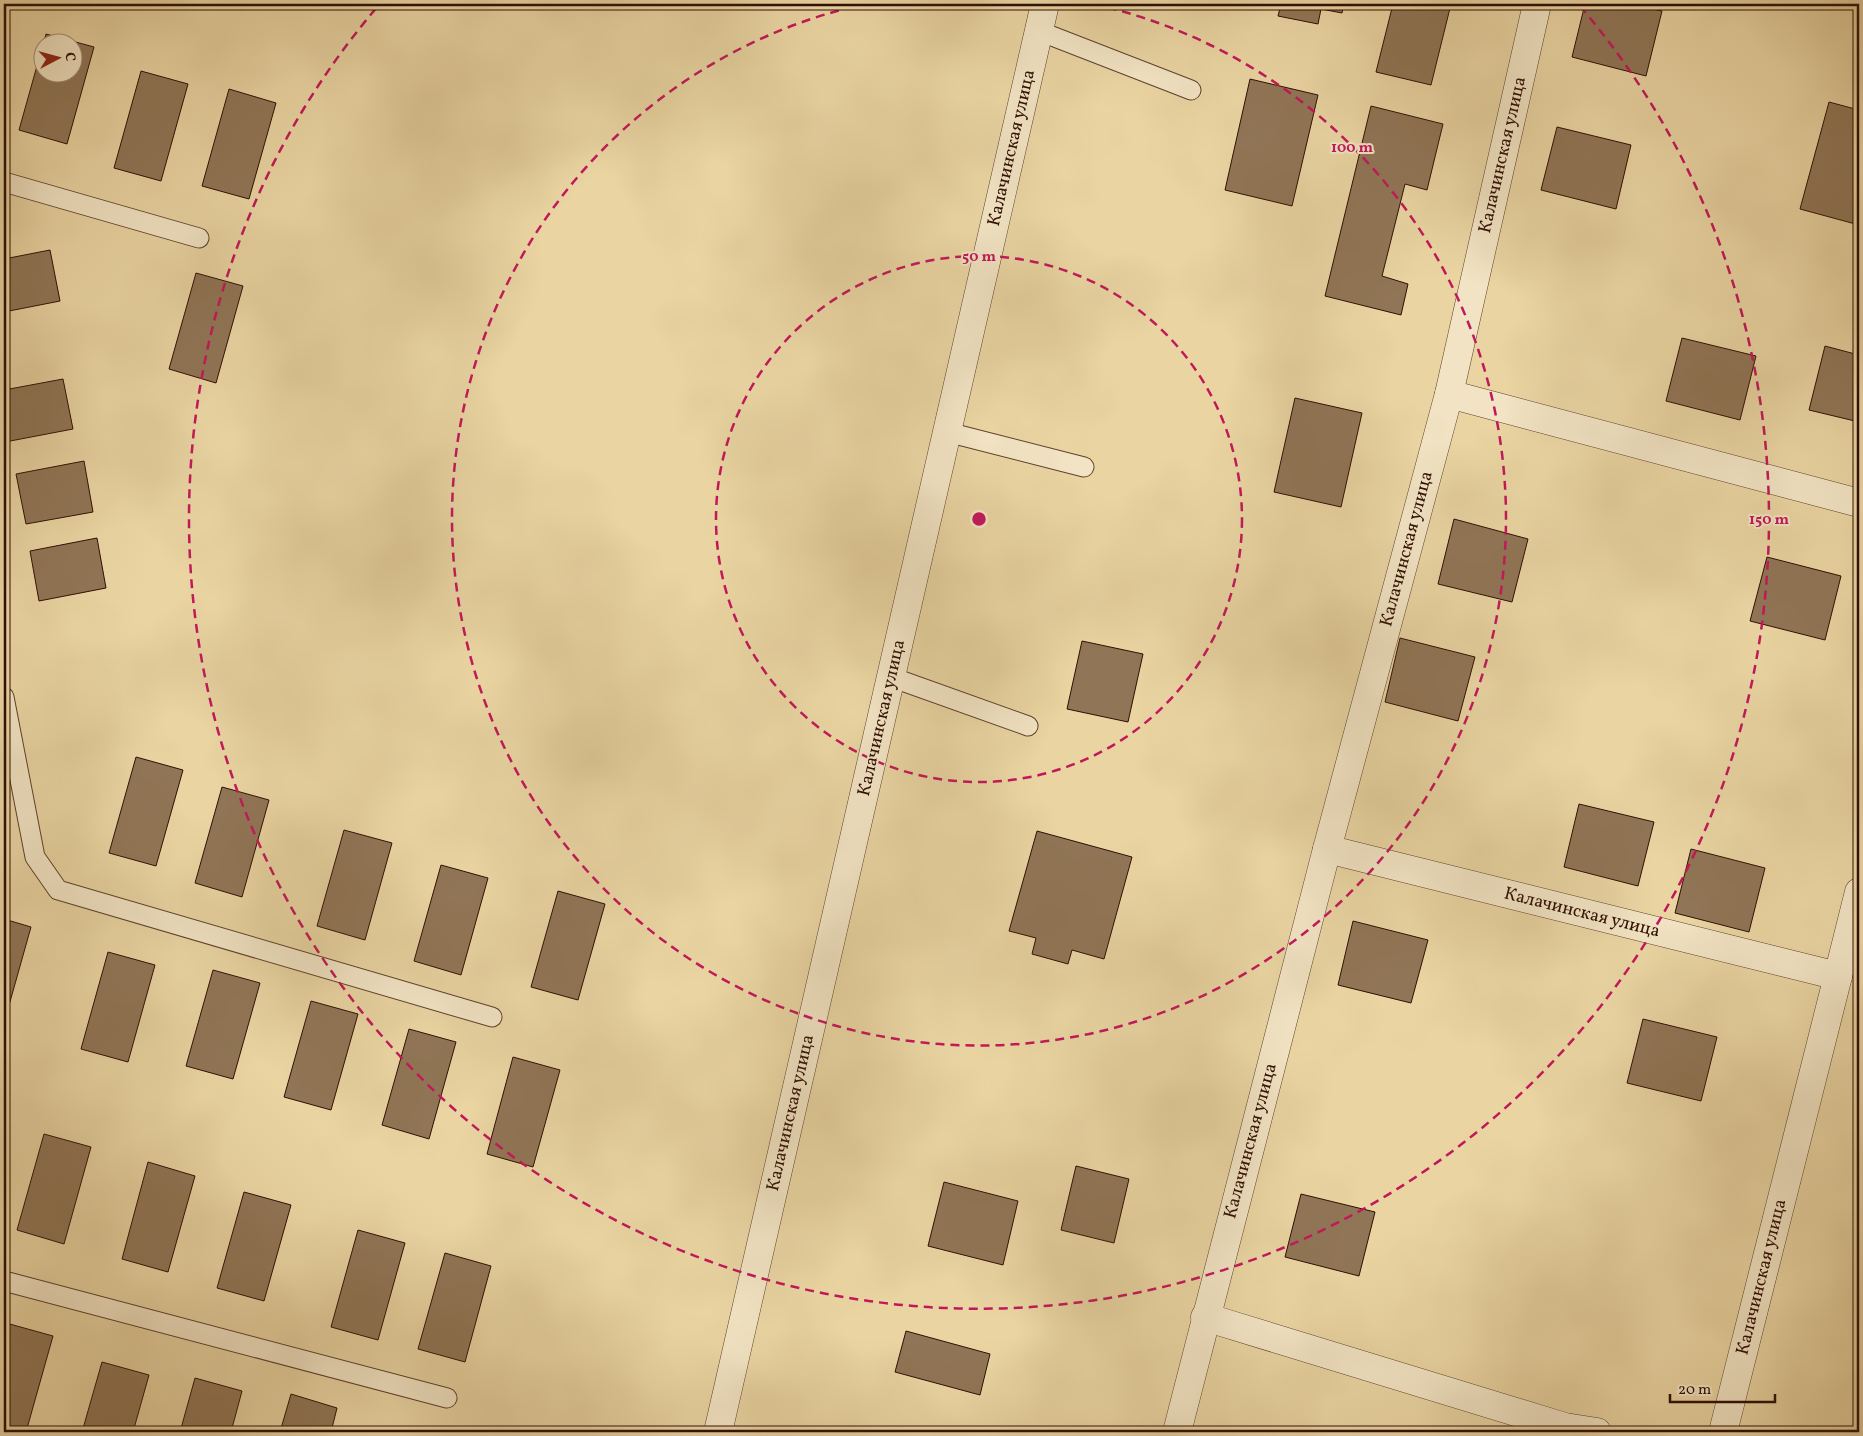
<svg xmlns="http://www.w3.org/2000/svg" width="1863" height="1436" font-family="Vollkorn,serif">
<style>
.building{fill:#907556;stroke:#2f0f03}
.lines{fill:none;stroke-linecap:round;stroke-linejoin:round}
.service-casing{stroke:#5e402b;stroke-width:21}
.minor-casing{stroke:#5e402b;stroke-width:29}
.service{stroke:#f1e3c3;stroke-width:19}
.minor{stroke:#f1e3c3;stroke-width:28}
.ring{fill:none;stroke:#c2185b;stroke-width:2.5;stroke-dasharray:9 6}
.labels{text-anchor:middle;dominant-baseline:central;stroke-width:4;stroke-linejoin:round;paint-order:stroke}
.street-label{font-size:18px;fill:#2f0f03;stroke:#f1e3c3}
.centre{fill:#c2185b;stroke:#f1e3c3;stroke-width:2.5}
.ring-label{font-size:15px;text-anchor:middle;font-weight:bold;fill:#c2185b;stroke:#f1e3c3;stroke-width:4;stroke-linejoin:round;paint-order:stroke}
</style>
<rect width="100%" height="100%" fill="#e9d4a2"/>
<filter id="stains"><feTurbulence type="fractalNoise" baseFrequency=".004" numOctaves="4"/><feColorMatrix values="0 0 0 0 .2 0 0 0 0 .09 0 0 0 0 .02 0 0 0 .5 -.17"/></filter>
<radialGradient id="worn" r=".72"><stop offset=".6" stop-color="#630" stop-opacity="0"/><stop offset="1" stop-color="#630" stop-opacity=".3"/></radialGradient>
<!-- building -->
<g class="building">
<path d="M 1281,4 L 1344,4 L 1342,13 L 1321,9 L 1318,24 L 1278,16 Z"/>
<path d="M 1393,4 L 1451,4 L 1431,85 L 1376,72 Z"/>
<path d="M 1585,4 L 1631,4 L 1662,11 L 1646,76 L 1572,57 Z"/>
<path d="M 46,34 L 94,47 L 67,144 L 19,130 L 42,48 L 42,72 L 72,72 L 72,42 L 44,42 Z"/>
<path d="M 141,71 L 188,84 L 161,181 L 114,168 Z"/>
<path d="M 1250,79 L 1318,95 L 1292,206 L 1225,190 Z"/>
<path d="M 229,89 L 276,103 L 249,199 L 202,186 Z"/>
<path d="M 1829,102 L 1859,110 L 1859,225 L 1800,209 Z"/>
<path d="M 1371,106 L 1443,124 L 1427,190 L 1405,184 L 1382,276 L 1408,284 L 1401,315 L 1325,296 Z"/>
<path d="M 1557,127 L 1631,145 L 1616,209 L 1541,190 Z"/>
<path d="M 50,250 L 60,301 L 4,312 L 4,259 Z"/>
<path d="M 196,273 L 243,286 L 216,383 L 169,369 Z"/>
<path d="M 1682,338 L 1756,356 L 1740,420 L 1666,401 Z"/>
<path d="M 1825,346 L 1859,355 L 1859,422 L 1809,410 Z"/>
<path d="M 63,379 L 73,429 L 5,442 L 4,390 Z"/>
<path d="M 1295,398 L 1362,413 L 1341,507 L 1274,492 Z"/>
<path d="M 84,461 L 93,512 L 26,524 L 16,474 Z"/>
<path d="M 1454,519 L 1528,539 L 1512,602 L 1438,584 Z"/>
<path d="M 97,538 L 106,588 L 39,601 L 30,551 Z"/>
<path d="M 1767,557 L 1841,576 L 1825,640 L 1750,621 Z"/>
<path d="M 1400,638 L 1475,657 L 1458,721 L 1385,702 Z"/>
<path d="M 1082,641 L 1143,654 L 1128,722 L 1067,709 Z"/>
<path d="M 136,757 L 183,770 L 156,866 L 109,853 Z"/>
<path d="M 222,787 L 269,800 L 242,897 L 195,883 Z"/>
<path d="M 1579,804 L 1654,822 L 1638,886 L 1564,867 Z"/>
<path d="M 344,830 L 392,843 L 365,940 L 317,926 Z"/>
<path d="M 1037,831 L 1132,857 L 1104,959 L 1072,950 L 1068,964 L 1032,954 L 1036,938 L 1009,931 Z"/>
<path d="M 1691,849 L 1765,868 L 1749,932 L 1675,913 Z"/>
<path d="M 441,865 L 488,878 L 461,975 L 414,961 Z"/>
<path d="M 558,891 L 605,904 L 578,1000 L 531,987 Z"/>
<path d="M 4,919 L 31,927 L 4,1023 Z"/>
<path d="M 1353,921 L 1428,940 L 1411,1003 L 1338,985 Z"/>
<path d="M 108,952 L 155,965 L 128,1062 L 81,1049 Z"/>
<path d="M 213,970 L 260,983 L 233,1079 L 186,1066 Z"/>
<path d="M 311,1001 L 358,1014 L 331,1110 L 284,1097 Z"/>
<path d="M 1643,1019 L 1717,1037 L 1701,1101 L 1627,1083 Z"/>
<path d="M 409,1029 L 456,1042 L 429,1139 L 382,1125 Z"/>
<path d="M 513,1057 L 560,1070 L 533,1167 L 487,1154 Z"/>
<path d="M 44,1134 L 91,1147 L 64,1244 L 17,1230 Z"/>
<path d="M 148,1162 L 195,1176 L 168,1272 L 122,1259 Z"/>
<path d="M 1076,1166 L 1129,1179 L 1114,1243 L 1061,1230 Z"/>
<path d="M 944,1182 L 1018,1201 L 1003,1265 L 928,1246 Z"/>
<path d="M 244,1192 L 291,1205 L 264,1301 L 217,1288 Z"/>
<path d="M 1301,1194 L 1375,1212 L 1359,1276 L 1285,1257 Z"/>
<path d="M 358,1230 L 405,1243 L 378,1340 L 331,1327 Z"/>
<path d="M 445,1253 L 491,1266 L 465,1362 L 418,1349 Z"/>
<path d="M 6,1323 L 53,1336 L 26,1432 L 4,1426 L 4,1331 Z"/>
<path d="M 906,1331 L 990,1354 L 980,1395 L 895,1372 Z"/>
<path d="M 102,1362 L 149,1375 L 133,1432 L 82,1432 Z"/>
<path d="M 195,1378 L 242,1391 L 231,1432 L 180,1432 Z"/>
<path d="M 291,1394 L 337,1408 L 331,1432 L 280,1432 Z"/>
</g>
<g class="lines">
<!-- service casing -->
<g class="service-casing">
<g id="service">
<path d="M 1039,31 L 1191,90"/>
<path d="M 4,182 L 199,238"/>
<path d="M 947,432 L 1084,467"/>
<path d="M 891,677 L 1028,726"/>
<path d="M 4,697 L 35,857 L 58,890 L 492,1017"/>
<path d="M 4,1281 L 447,1398"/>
</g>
</g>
<!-- minor casing -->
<g class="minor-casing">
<g id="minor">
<path d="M 1449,394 L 1859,503"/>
<path d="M 1327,849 L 1838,976 L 1859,892"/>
<path d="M 1205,1317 L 1565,1427 L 1597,1432"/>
<path d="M 718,1432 L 1045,4"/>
<path d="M 1177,1432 L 1327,849 L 1449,394 L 1537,4"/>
<path d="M 1723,1432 L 1838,976"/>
</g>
</g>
<!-- service -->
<use href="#service" class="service"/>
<!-- minor -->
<use href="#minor" class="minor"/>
</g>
<!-- distance rings -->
<g class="ring">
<circle cx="979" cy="519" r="263"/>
<path d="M1093 4A527 527 0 1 1 865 4"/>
<path d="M1580 6A790 790 0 1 1 378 6"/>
</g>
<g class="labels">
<!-- street labels -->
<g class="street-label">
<text transform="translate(1012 148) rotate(-77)">Калачинская улица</text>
<text transform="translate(1503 155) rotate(-77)">Калачинская улица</text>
<text transform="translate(1407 549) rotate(-75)">Калачинская улица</text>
<text transform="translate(882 718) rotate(-77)">Калачинская улица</text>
<text transform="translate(1582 913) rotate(14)">Калачинская улица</text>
<text transform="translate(791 1113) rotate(-77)">Калачинская улица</text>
<text transform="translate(1251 1141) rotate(-75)">Калачинская улица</text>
<text transform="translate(1762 1277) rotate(-76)">Калачинская улица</text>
</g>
</g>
<circle cx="979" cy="519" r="8" class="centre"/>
<g class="ring-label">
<text x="1352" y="152">100 m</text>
<text x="979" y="261">50 m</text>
<text x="1769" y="524">150 m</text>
</g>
<!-- margin -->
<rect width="1863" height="1436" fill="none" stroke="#e9d4a2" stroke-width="20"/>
<rect x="5" y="5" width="1853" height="1426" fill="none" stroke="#2f0f03" stroke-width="2.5"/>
<rect x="10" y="10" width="1843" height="1416" fill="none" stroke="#2f0f03"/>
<!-- north arrow -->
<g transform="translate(58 58) rotate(84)"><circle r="24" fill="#f1e3c3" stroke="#a38e76"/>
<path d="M0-4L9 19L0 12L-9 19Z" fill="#8f2418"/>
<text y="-8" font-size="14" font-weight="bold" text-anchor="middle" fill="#2f0f03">С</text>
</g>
<!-- scale -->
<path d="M1670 1394v8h105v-8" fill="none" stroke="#2f0f03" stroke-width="2.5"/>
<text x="1678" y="1394" font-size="15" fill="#2f0f03" stroke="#f1e3c3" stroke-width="4" paint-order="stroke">20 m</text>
<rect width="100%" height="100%" filter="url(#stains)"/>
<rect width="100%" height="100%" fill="url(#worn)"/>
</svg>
